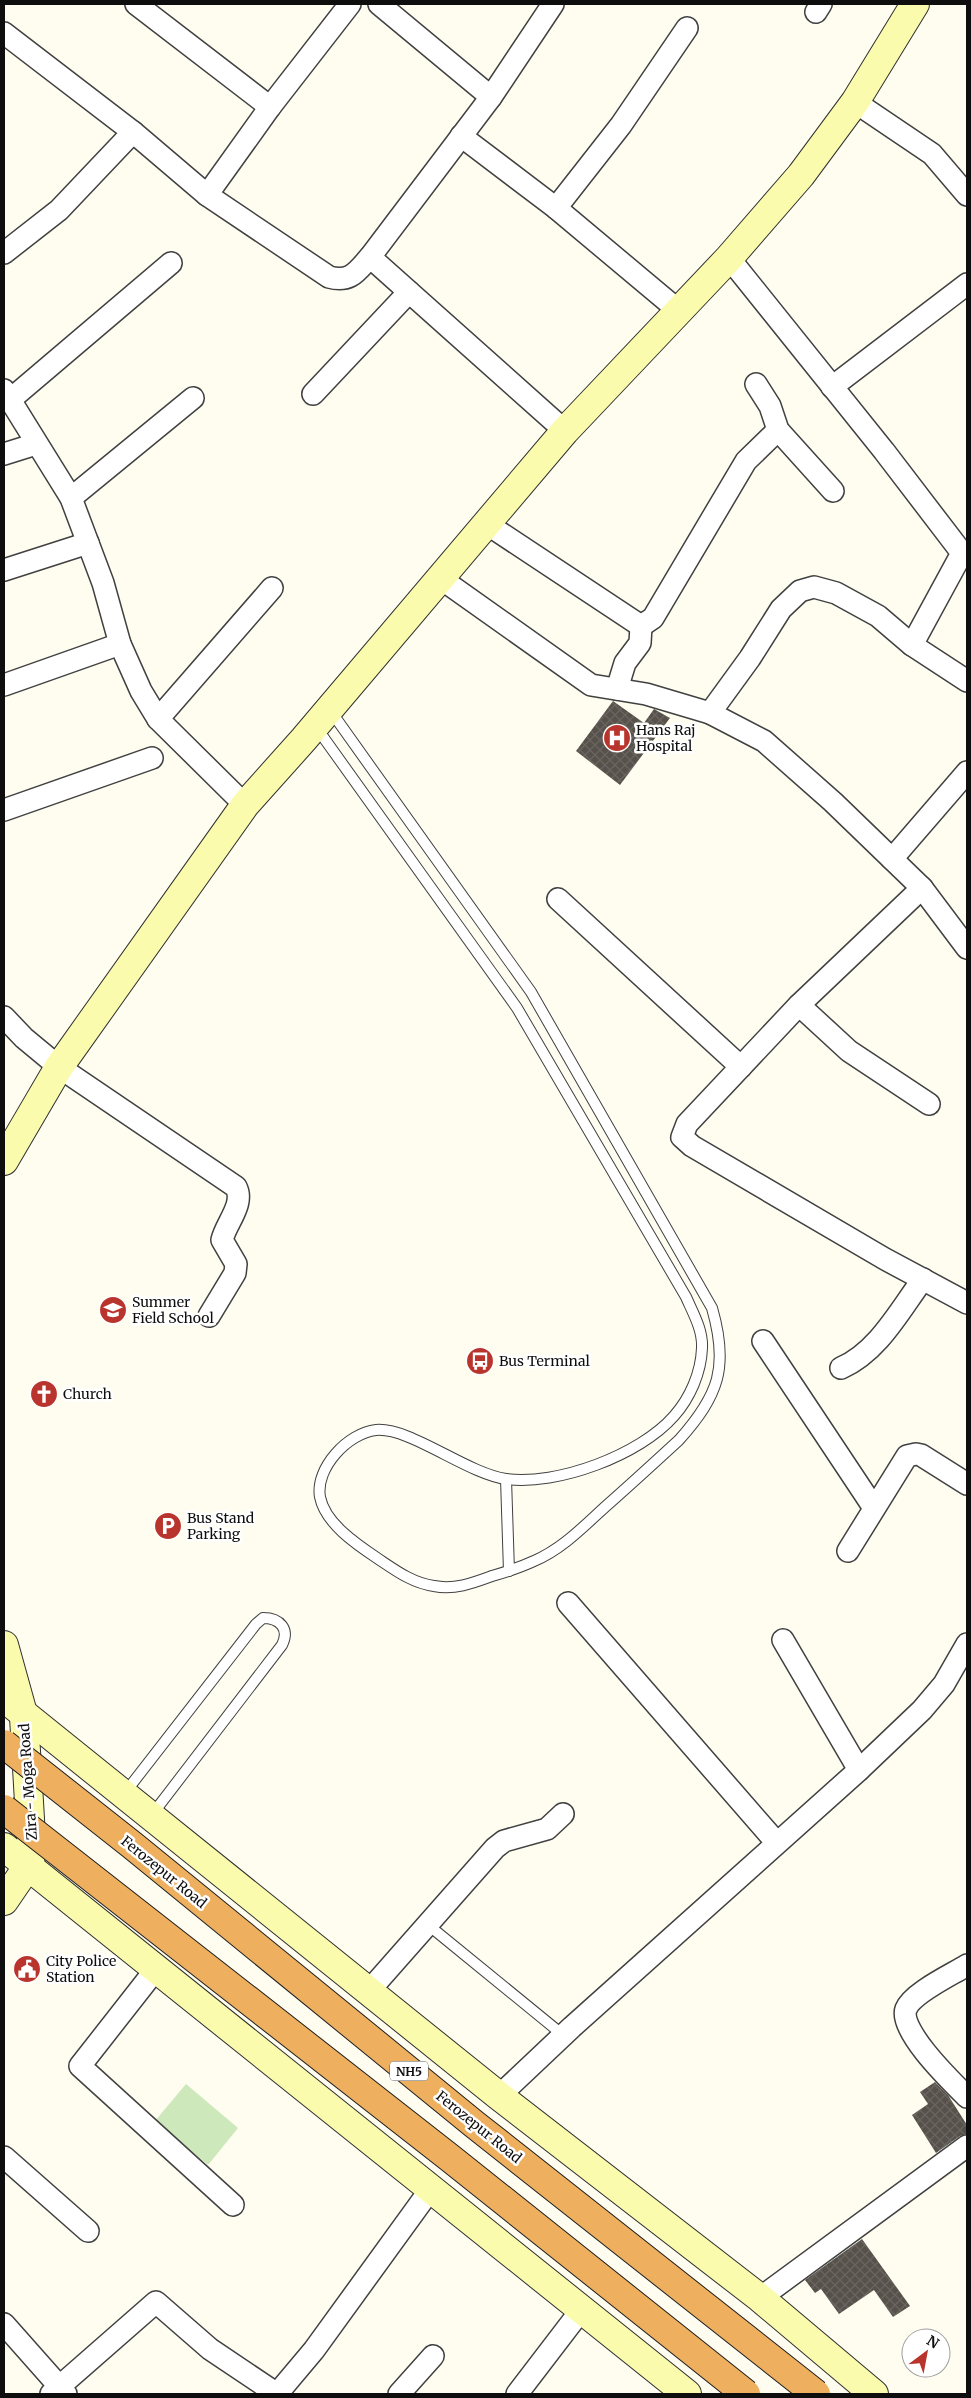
<svg xmlns="http://www.w3.org/2000/svg" width="971" height="2398" font-family="Merriweather,serif">
<style>
.garden{fill:#cde8bb}
.building{fill:url(#building-cross-hatch)}
.lines{fill:none;stroke-linecap:round;stroke-linejoin:round}
.lane-casing{stroke:#414141;stroke-width:12}
.street-casing{stroke:#414141;stroke-width:24}
.secondary-casing{stroke:#303030;stroke-width:30}
.lane{stroke:#fff;stroke-width:10}
.street{stroke:#fff;stroke-width:21}
.secondary{stroke:#fbfbae;stroke-width:28}
.highway-bridge-casing{stroke:#1f1f1f;stroke-width:30;stroke-linecap:butt}
.highway-bridge{stroke:#eeb05f;stroke-width:28}
.labels{text-anchor:middle;dominant-baseline:central;stroke-width:5;stroke-linejoin:round;paint-order:stroke}
.shield{fill:#fff;stroke:#565656;stroke-width:1}
.shield-label{font-size:12px;font-weight:bold;fill:#0e0e0e}
.poi-label{font-size:14px;fill:#0e0e0e;stroke:#fff;text-anchor:start}
.street-label{font-size:14px;fill:#0e0e0e;stroke:#fff}
</style>
<defs>
<pattern id="building-cross-hatch" width="8" height="8" patternUnits="userSpaceOnUse" patternTransform="scale(1.25)"><rect width="8" height="8" fill="#57514b"/><path d="M0 0l8 8M0 8l8-8" fill="none" stroke="#6a6561"/></pattern>
</defs>
<rect width="100%" height="100%" fill="#fefdf0"/>
<!-- garden -->
<path class="garden" d="M 186,2084 L 238,2128 L 208,2165 L 155,2121 Z"/>
<!-- building -->
<g class="building">
<path d="M 613,701 L 644,723 L 654,709 L 670,718 L 620,785 L 576,751 Z"/>
<path d="M 935,2082 L 948,2095 L 967,2125 L 967,2134 L 960,2136 L 936,2153 L 912,2115 L 928,2104 L 920,2092 Z"/>
<path d="M 862,2239 L 910,2306 L 893,2317 L 874,2290 L 839,2314 L 821,2289 L 815,2293 L 805,2280 Z"/>
</g>
<g class="lines">
<!-- lane casing -->
<g class="lane-casing">
<g id="lane">
<path d="M 316,727 L 517,1008 L 686,1297 C 693,1313 703,1330 702,1348 C 701,1373 690,1398 674,1416 C 640,1455 557,1486 506,1479 C 466,1473 410,1427 376,1430 C 348,1433 315,1468 320,1497 C 325,1523 356,1544 377,1558 C 395,1570 412,1583 434,1586 C 455,1590 473,1583 492,1576 C 506,1572 521,1567 534,1561 C 562,1549 583,1527 605,1507 C 630,1485 654,1463 679,1440 C 719,1395 729,1367 712,1308 L 531,992 L 330,710"/>
<path d="M 506,1479 L 509,1571"/>
<path d="M 124,1794 L 256,1624 L 263,1618 C 280,1618 290,1629 282,1645 L 151,1816"/>
<path d="M 427,1924 L 563,2035"/>
</g>
</g>
<!-- street casing -->
<g class="street-casing">
<g id="street">
<path d="M 136,4 L 270,107"/>
<path d="M 379,4 L 491,97"/>
<path d="M 816,12 L 821,4"/>
<path d="M 4,33 L 133,132 L 207,195 L 329,277 C 351,283 357,271 370,257 L 491,97 L 553,4"/>
<path d="M 855,102 L 932,154 L 967,195"/>
<path d="M 461,136 L 556,208 L 679,311"/>
<path d="M 207,195 L 270,107 L 350,4"/>
<path d="M 556,208 L 621,125 L 687,28"/>
<path d="M 4,253 L 59,210 L 133,132"/>
<path d="M 370,257 L 565,431"/>
<path d="M 729,258 L 884,451 L 962,553 L 912,645 L 967,681"/>
<path d="M 756,384 L 770,406 L 778,430 L 833,491"/>
<path d="M 832,387 L 967,284"/>
<path d="M 4,390 L 71,498 L 103,583 L 120,644 L 141,691 L 158,719 L 245,805"/>
<path d="M 313,394 L 409,292"/>
<path d="M 11,399 L 171,263"/>
<path d="M 4,454 L 36,444"/>
<path d="M 71,498 L 193,398"/>
<path d="M 487,524 L 641,626"/>
<path d="M 4,570 L 88,543"/>
<path d="M 440,578 L 591,685 L 646,694 L 710,713 L 764,741 L 833,802 L 922,888 L 799,1005 L 687,1124 L 682,1137 L 692,1146 L 885,1259 L 967,1303"/>
<path d="M 641,626 L 653,618 L 746,461 L 778,430"/>
<path d="M 4,685 L 120,644"/>
<path d="M 617,689 L 625,663 L 640,643 L 641,626"/>
<path d="M 710,713 L 750,658 L 781,609 L 800,591 L 814,587 L 836,593 L 878,616 L 912,645"/>
<path d="M 158,719 L 272,588"/>
<path d="M 4,810 L 152,758"/>
<path d="M 892,859 L 967,772"/>
<path d="M 922,888 L 967,948"/>
<path d="M 558,899 L 741,1067"/>
<path d="M 799,1005 L 849,1051 L 929,1104"/>
<path d="M 4,1017 L 24,1038 L 59,1067 L 236,1187 C 245,1204 226,1223 222,1240 L 236,1264 L 235,1273 L 209,1316"/>
<path d="M 763,1341 L 874,1508"/>
<path d="M 841,1368 C 878,1352 900,1310 923,1279"/>
<path d="M 848,1551 L 907,1456 L 916,1454 L 921,1455 L 967,1484"/>
<path d="M 568,1603 L 776,1842"/>
<path d="M 783,1640 L 859,1770"/>
<path d="M 967,1965 C 953,1974 912,1993 906,2009 C 898,2030 952,2082 967,2097"/>
<path d="M 156,1969 L 80,2066 L 233,2205"/>
<path d="M 368,1992 L 495,1848 L 504,1841 L 547,1829 L 563,1814"/>
<path d="M 499,2096 L 572,2027 L 859,1770 L 922,1710 L 944,1684 L 967,1644"/>
<path d="M 4,2157 L 88,2231"/>
<path d="M 760,2298 L 967,2146"/>
<path d="M 4,2324 L 66,2394"/>
<path d="M 51,2394 L 156,2302 L 210,2349 L 277,2394"/>
<path d="M 277,2394 L 314,2350 L 430,2190"/>
<path d="M 399,2394 L 433,2356"/>
<path d="M 517,2394 L 582,2309"/>
</g>
</g>
<!-- secondary casing -->
<g class="secondary-casing">
<g id="secondary">
<path d="M 4,1161 L 59,1067 L 245,805 L 304,739 L 565,431 L 729,258 L 801,175 L 855,102 L 915,4"/>
<path d="M 4,1645 L 24,1717 L 32,1853 L 28,1866 L 4,1901"/>
<path d="M 4,1698 L 499,2096 L 760,2298 L 874,2394"/>
<path d="M 4,1847 L 687,2394"/>
</g>
</g>
<!-- lane -->
<use href="#lane" class="lane"/>
<!-- street -->
<use href="#street" class="street"/>
<!-- secondary -->
<use href="#secondary" class="secondary"/>
<!-- highway-bridge casing -->
<g class="highway-bridge-casing">
<g id="highway-bridge">
<path d="M 4,1744 L 132,1845 L 474,2124 L 816,2394"/>
<path d="M 4,1809 L 450,2158 L 746,2394"/>
</g>
</g>
<!-- highway-bridge -->
<use href="#highway-bridge" class="highway-bridge"/>
</g>
<!-- icons -->
<defs>
<g id="hospital-disc" transform="scale(1.4375)"><circle r="9.5" fill="#b9342c" stroke="#fff"/><path d="M-5-5h3v3.5h4V-5h3V5h-3V1.5h-4V5h-3Z" fill="#fff"/></g>
<g id="school-disc" transform="scale(1.4375)"><circle r="9.5" fill="#b9342c" stroke="#fff"/><path d="M0-5L7-2L0 1L-7-2ZM-4 1L0 2.5L4 1V4Q0 6-4 4Z" fill="#fff"/></g>
<g id="bus-disc" transform="scale(1.4375)"><circle r="9.5" fill="#b9342c" stroke="#fff"/><path d="M-5-6H5V4H4V6H2V4H-2V6H-4V4H-5ZM-3.5-4V0h7V-4ZM-3.5 1.2v1.5H-2V1.2ZM2 1.2v1.5H3.5V1.2Z" fill="#fff"/></g>
<g id="church-disc" transform="scale(1.4375)"><circle r="9.5" fill="#b9342c" stroke="#fff"/><path d="M-1.2-6h2.4v3.5h3.3v2.4h-3.3V6h-2.4V-.1h-3.3v-2.4h3.3Z" fill="#fff"/></g>
<g id="parking-disc" transform="scale(1.4375)"><circle r="9.5" fill="#b9342c" stroke="#fff"/><path d="M-3.5-5.5H1a3.5 3.5 0 0 1 0 7H-1V5.5H-3.5ZM-1-3.4V-.6H.8a1.4 1.4 0 0 0 0-2.8Z" fill="#fff"/></g>
<g id="civic-disc" transform="scale(1.4375)"><circle r="9.5" fill="#b9342c" stroke="#fff"/><path d="M-.6-6.5H3V-4.5H.6V-3L4-1V1h2V6H-6V1h2V-1L-.6-3ZM-1.2 2.5V6h2.4V2.5Z" fill="#fff"/></g>
</defs>
<g fill-rule="evenodd">
<use href="#hospital-disc" x="617" y="738"/>
<use href="#school-disc" x="113" y="1310"/>
<use href="#bus-disc" x="480" y="1361"/>
<use href="#church-disc" x="44" y="1394"/>
<use href="#parking-disc" x="168" y="1526"/>
<use href="#civic-disc" x="27" y="1969"/>
</g>
<g class="labels">
<!-- shield labels -->
<rect class="shield" x="390" y="2061.5" width="38" height="19" rx="4"/>
<g class="shield-label">
<text x="409" y="2071">NH5</text>
</g>
<!-- poi labels -->
<g class="poi-label">
<text x="636" y="730">Hans Raj<tspan x="636" dy="16">Hospital</tspan></text>
<text x="132" y="1302">Summer<tspan x="132" dy="16">Field School</tspan></text>
<text x="499" y="1361">Bus Terminal</text>
<text x="63" y="1394">Church</text>
<text x="187" y="1518">Bus Stand<tspan x="187" dy="16">Parking</tspan></text>
<text x="46" y="1961">City Police<tspan x="46" dy="16">Station</tspan></text>
</g>
<!-- street labels -->
<g class="street-label">
<text transform="translate(28 1782) rotate(-94)">Zira - Moga Road</text>
<text transform="translate(164 1872) rotate(39)">Ferozepur Road</text>
<text transform="translate(479 2127) rotate(39)">Ferozepur Road</text>
</g>
</g>
<!-- border -->
<rect width="971" height="2398" fill="none" stroke="#0e0e0e" stroke-width="10"/>
<!-- north arrow -->
<g transform="translate(926 2353) rotate(32)"><circle r="24" fill="#ffffff" stroke="#9f9f9f"/>
<path d="M0-4L9 19L0 12L-9 19Z" fill="#b9342c"/>
<text y="-8" font-size="14" font-weight="bold" text-anchor="middle" fill="#0e0e0e">N</text>
</g>
</svg>
